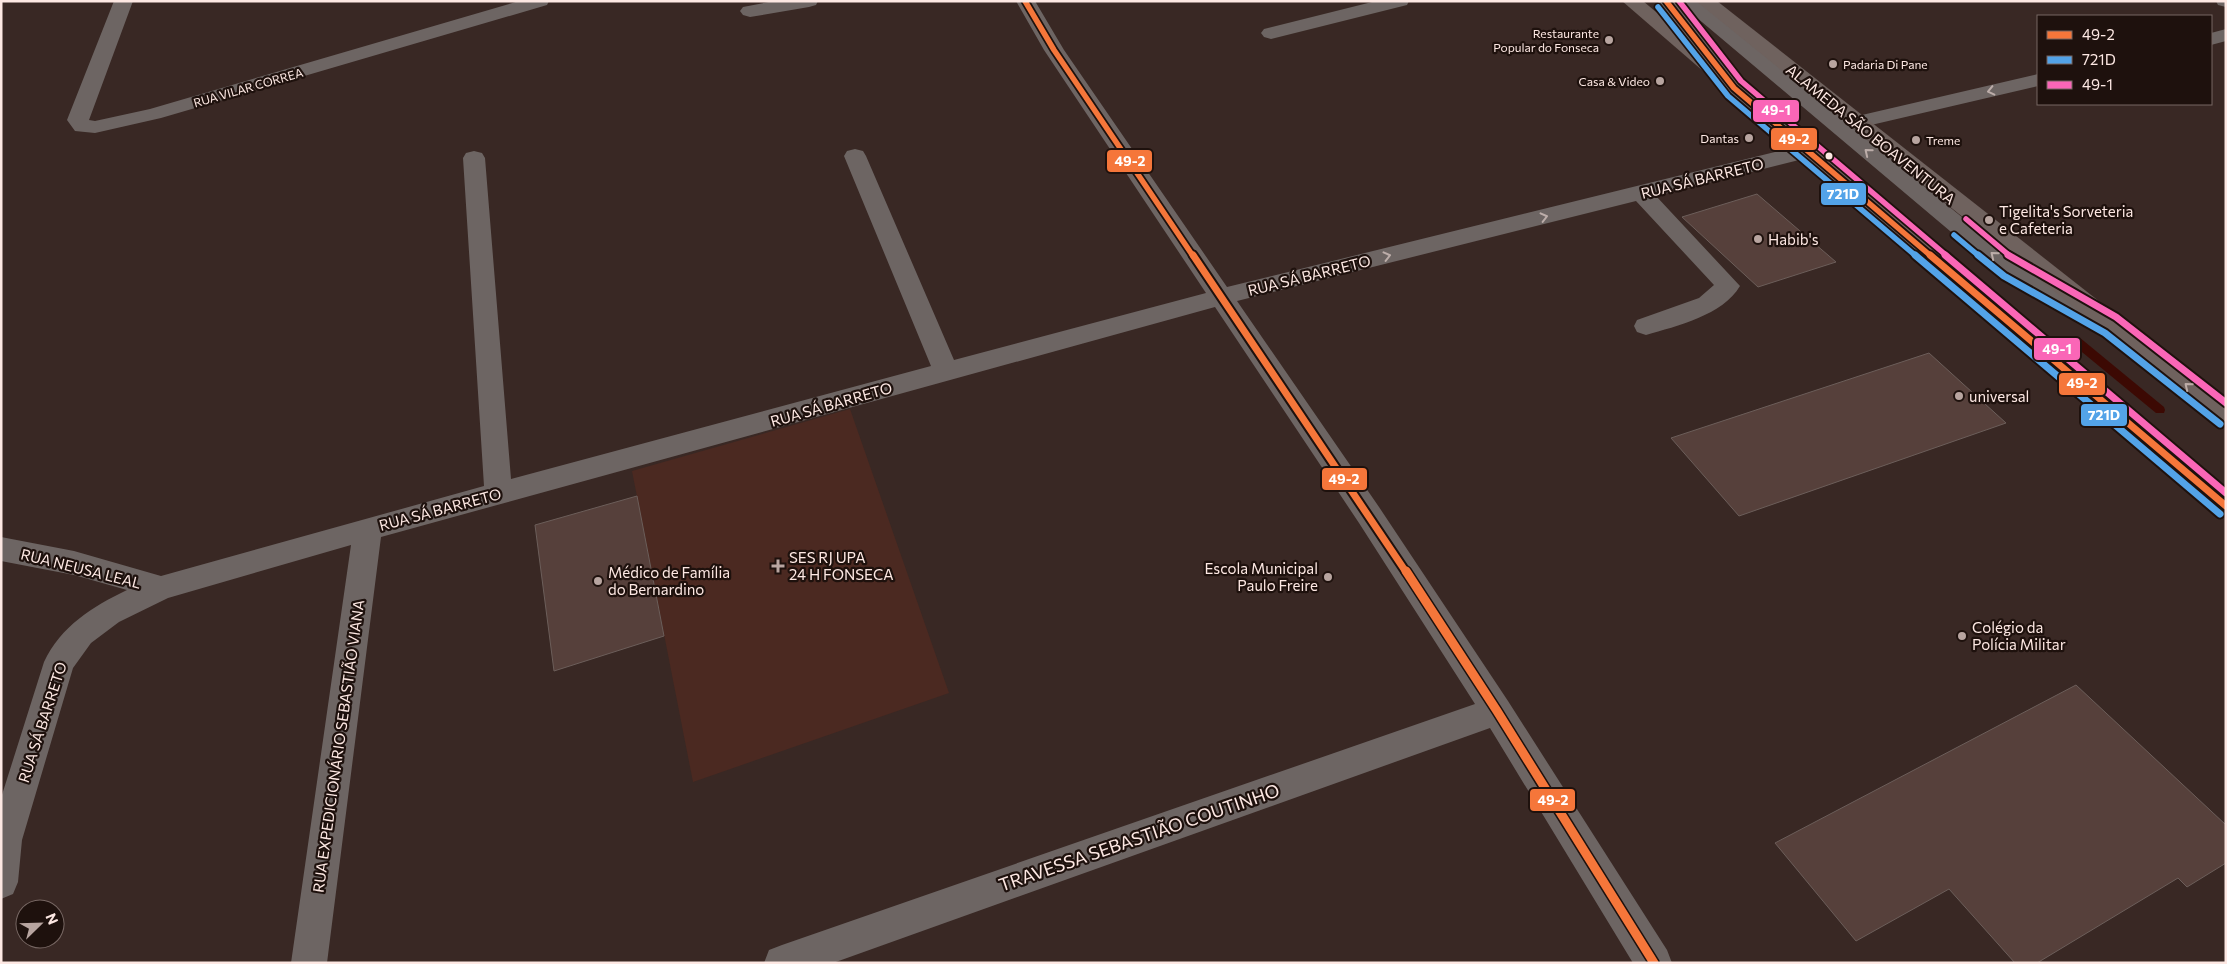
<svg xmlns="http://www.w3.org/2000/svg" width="2227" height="964" font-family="Commissioner,sans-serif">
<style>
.built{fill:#4b2921}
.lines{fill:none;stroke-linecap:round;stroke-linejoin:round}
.stream{fill:#3c0903;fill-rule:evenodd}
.building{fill:#56403b;stroke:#6c5e5a}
.minor{fill:#6d6563;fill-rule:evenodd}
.highway{fill:#6f625e;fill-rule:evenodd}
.bus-1-far2-casing{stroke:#1e110d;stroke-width:9}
.bus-1-far1-casing{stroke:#1e110d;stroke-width:11}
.bus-1-casing{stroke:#1e110d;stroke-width:12}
.bus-2-far1-casing{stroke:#1e110d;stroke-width:9}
.bus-2-casing{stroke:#1e110d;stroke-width:11}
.bus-3-far1-casing{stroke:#1e110d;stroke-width:9}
.bus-3-casing{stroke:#1e110d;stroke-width:11}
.bus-1-far2{stroke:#f5763a;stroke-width:5.5}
.bus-1-far1{stroke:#f5763a;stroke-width:7}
.bus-1{stroke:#f5763a;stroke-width:9}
.bus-2-far1{stroke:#53a3e8;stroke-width:5.5}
.bus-2{stroke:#53a3e8;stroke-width:7}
.bus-3-far1{stroke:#fa66b7;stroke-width:5.5}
.bus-3{stroke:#fa66b7;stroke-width:7}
.oneway{stroke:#bcada9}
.oneway2{stroke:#bdaca7}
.poi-dot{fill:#b8a5a0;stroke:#1e110d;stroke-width:2}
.bus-dot{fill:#fde8e3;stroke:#1e110d;stroke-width:2}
.labels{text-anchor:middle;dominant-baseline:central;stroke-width:4.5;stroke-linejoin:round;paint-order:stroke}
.far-poi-label{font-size:12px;fill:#fde8e3;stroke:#1e110d;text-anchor:end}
.far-street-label{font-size:12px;fill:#fde8e3;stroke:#1e110d}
.street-label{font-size:15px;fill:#fde8e3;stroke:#1e110d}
.poi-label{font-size:15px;fill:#fde8e3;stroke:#1e110d;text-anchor:start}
.near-street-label{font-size:18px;fill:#fde8e3;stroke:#1e110d}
.line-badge{stroke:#1e110d;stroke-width:2}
.badge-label{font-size:14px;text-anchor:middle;font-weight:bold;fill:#fff}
</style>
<rect width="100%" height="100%" fill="#392824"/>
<!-- built -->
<path class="built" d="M 850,409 L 949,693 L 693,782 L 632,471 Z"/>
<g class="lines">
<!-- stream -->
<path class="stream" d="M 2075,336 L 2079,337 L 2164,407 L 2165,410 L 2164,413 L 2156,413 L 2071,343 L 2070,340 L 2071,337 Z"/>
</g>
<!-- building -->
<g class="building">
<path d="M 1757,194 L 1836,262 L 1758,287 L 1682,217 Z"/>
<path d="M 1929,353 L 2006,423 L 1739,516 L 1671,438 Z"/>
<path d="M 637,496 L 664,636 L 554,671 L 535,525 Z"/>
<path d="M 2076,685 L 2226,825 L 2226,863 L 2187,887 L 2178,878 L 2037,963 L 2015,963 L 1949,889 L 1856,941 L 1775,843 Z"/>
</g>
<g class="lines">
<!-- minor -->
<g class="minor">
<path d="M 114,1 L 133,1 L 89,120 L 95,121 L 150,109 L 519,1 L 549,1 L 547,5 L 161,118 L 95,133 L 75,131 L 67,120 Z"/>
<path d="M 774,1 L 818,1 L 816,5 L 809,7 L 750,17 L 743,15 L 740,11 L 743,7 Z"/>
<path d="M 1016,1 L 1035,1 L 1064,50 L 1227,287 L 1807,144 L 1815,146 L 1818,151 L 1815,156 L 1656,196 L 1740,286 C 1723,315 1677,326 1646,335 L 1637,332 L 1634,326 L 1637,320 L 1699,298 L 1714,285 L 1636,201 L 1237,301 L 1379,507 L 1508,701 L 1667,950 L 1672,963 L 1633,963 L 1490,728 L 833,963 L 764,963 L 769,950 L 782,945 L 1475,704 L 1359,523 L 1215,307 L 381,537 L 327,963 L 291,963 L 351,545 L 168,598 L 119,622 L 91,643 L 73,668 L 22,840 L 18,882 L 13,894 L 1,899 L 1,798 L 44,662 C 61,626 92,607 127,590 L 74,575 L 1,561 L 1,537 L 74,551 L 161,576 L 484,486 L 463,158 L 466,153 L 474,151 L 482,153 L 485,158 L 511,479 L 931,366 L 844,156 L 847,151 L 855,149 L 863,151 L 866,156 L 954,360 L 1206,293 L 1044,50 Z"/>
<path d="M 1376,1 L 1409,1 L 1407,5 L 1271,39 L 1264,37 L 1261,33 L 1264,29 Z"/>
<path d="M 1657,1 L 1676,1 L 1738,81 L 1741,85 L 1738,89 L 1731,91 L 1724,89 Z"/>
<path d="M 1677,1 L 1698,1 L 1846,122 L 1849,118 L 2038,74 L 2038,86 L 1854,129 L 2017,262 L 2108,312 L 2111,318 L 2108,324 L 2099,327 L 2090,324 L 2001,274 Z"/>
<path d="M 2216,1 L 2226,1 L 2226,7 L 2218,5 Z"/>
<path d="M 2226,29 L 2226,41 L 2211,45 L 2211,33 Z"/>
</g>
<!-- highway -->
<g class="highway">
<path d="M 1622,1 L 1643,1 L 2226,490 L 2226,517 L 2216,514 Z"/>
<path d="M 1696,1 L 1717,1 L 2226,401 L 2226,426 L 2217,423 Z"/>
</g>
<!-- bus-1-far2 casing -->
<g class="bus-1-far2-casing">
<g id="bus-1-far2">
<path d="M 1025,1 L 1054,50 L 1193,256"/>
<path d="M 1666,1 L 1734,88 L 1931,256"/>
</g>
</g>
<!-- bus-1-far1 casing -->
<g class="bus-1-far1-casing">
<g id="bus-1-far1">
<path d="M 1193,255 L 1406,572"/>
<path d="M 1930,255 L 2226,506"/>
</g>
</g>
<!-- bus-1 casing -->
<g class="bus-1-casing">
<path id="bus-1" d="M 1406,571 L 1497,711 L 1654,963"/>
</g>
<!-- bus-2-far1 casing -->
<g class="bus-2-far1-casing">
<g id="bus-2-far1">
<path d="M 1658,7 L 1728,96 L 1916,256"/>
<path d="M 1954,235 L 1979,256"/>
</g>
</g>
<!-- bus-2 casing -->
<g class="bus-2-casing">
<g id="bus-2">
<path d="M 1915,255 L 2220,514"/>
<path d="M 1978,255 L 2004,276 L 2105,333 L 2220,424"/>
</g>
</g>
<!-- bus-3-far1 casing -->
<g class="bus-3-far1-casing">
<g id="bus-3-far1">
<path d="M 1679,1 L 1741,81 L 1947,256"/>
<path d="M 1966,219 L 2010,256"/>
</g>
</g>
<!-- bus-3 casing -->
<g class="bus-3-casing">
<g id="bus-3">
<path d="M 1945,255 L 2226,493"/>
<path d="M 2008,255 L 2116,317 L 2226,403"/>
</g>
</g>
<!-- bus-1-far2 -->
<use href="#bus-1-far2" class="bus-1-far2"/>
<!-- bus-1-far1 -->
<use href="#bus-1-far1" class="bus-1-far1"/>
<!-- bus-1 -->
<use href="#bus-1" class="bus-1"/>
<!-- bus-2-far1 -->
<use href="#bus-2-far1" class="bus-2-far1"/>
<!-- bus-2 -->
<use href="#bus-2" class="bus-2"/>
<!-- bus-3-far1 -->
<use href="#bus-3-far1" class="bus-3-far1"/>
<!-- bus-3 -->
<use href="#bus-3" class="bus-3"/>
</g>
<!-- one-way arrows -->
<defs><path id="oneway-chevron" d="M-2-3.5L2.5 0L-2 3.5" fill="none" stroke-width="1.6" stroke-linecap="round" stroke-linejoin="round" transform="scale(1.25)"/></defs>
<g class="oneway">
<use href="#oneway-chevron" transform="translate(1991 91) rotate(167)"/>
<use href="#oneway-chevron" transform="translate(1868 152) rotate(-141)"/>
<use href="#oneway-chevron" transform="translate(1544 217) rotate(-14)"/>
<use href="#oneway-chevron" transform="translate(1994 255) rotate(-141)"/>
<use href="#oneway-chevron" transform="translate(1387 256) rotate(-14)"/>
</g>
<use class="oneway2" href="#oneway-chevron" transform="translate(2188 386) rotate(-141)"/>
<!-- markers -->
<g class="poi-dot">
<circle cx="1609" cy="40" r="5"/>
<circle cx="1833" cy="64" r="5"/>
<circle cx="1660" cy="81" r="5"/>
<circle cx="1749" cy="138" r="5"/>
<circle cx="1916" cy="140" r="5"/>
<circle cx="1989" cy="220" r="5"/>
<circle cx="1758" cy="239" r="5"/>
<circle cx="1959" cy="396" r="5"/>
<path d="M775.5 558.5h5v5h5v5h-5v5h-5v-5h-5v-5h5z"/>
<circle cx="1328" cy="577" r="5"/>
<circle cx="598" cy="581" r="5"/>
<circle cx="1962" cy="636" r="5"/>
</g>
<circle class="bus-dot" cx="1829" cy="156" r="4.5"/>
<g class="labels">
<!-- far-poi labels -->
<g class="far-poi-label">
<text x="1599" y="33">Restaurante<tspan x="1599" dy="14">Popular do Fonseca</tspan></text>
<text x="1843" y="64" text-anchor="start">Padaria Di Pane</text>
<text x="1650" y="81">Casa &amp; Video</text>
<text x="1739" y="138">Dantas</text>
<text x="1926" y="140" text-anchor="start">Treme</text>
</g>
<!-- far-street labels -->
<g class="far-street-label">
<text transform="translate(248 87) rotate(-16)">RUA VILAR CORREA</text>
</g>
<!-- street labels -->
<g class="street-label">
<text transform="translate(1871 134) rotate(39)">ALAMEDA SÃO BOAVENTURA</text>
<text transform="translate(1702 178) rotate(-14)">RUA SÁ BARRETO</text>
<text transform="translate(1309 275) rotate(-14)">RUA SÁ BARRETO</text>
<text transform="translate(831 404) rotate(-16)">RUA SÁ BARRETO</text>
<text transform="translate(440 509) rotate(-15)">RUA SÁ BARRETO</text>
<text transform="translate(81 568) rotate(14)">RUA NEUSA LEAL</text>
<text transform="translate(42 722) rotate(-72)">RUA SÁ BARRETO</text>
<text transform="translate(338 746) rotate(-82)">RUA EXPEDICIONÁRIO SEBASTIÃO VIANA</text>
</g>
<!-- poi labels -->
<g class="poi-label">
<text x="1999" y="211">Tigelita's Sorveteria<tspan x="1999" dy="17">e Cafeteria</tspan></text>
<text x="1768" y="239">Habib's</text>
<text x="1969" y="396">universal</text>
<text x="789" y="557">SES RJ UPA<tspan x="789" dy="17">24 H FONSECA</tspan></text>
<text x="1318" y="568" text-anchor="end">Escola Municipal<tspan x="1318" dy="17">Paulo Freire</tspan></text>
<text x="608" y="572">Médico de Família<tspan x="608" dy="17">do Bernardino</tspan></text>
<text x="1972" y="627">Colégio da<tspan x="1972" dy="17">Polícia Militar</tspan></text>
</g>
<!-- near-street labels -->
<g class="near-street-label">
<text transform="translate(1139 837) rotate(-19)">TRAVESSA SEBASTIÃO COUTINHO</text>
</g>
</g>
<g class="line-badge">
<rect x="1752" y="99" width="48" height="24" rx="5" fill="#fa66b7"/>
<rect x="1770" y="127" width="48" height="24" rx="5" fill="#f5763a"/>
<rect x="1106" y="149" width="47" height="24" rx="5" fill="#f5763a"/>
<rect x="1820" y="182" width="47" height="24" rx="5" fill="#53a3e8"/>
<rect x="2033" y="337" width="48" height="24" rx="5" fill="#fa66b7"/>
<rect x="2058" y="372" width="48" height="24" rx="5" fill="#f5763a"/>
<rect x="2080" y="403" width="48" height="24" rx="5" fill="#53a3e8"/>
<rect x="1321" y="467" width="47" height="24" rx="5" fill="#f5763a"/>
<rect x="1529" y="788" width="47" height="24" rx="5" fill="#f5763a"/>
</g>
<g class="badge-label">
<text x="1776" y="115">49-1</text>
<text x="1794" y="144">49-2</text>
<text x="1130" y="166">49-2</text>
<text x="1843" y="199">721D</text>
<text x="2057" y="354">49-1</text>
<text x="2082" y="388">49-2</text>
<text x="2104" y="420">721D</text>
<text x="1344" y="484">49-2</text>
<text x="1553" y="805">49-2</text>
</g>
<!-- border -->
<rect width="2227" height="964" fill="none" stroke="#fde8e3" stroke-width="5"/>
<!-- legend -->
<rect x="2037" y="15" width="175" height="90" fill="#1e110d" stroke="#776763"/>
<rect x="2047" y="31" width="25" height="8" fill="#f5763a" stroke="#776763"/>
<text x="2082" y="40" font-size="15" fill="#fde8e3">49-2</text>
<rect x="2047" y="56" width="25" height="8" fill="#53a3e8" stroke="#776763"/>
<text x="2082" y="65" font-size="15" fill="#fde8e3">721D</text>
<rect x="2047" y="81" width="25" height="8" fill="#fa66b7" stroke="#776763"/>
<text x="2082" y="90" font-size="15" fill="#fde8e3">49-1</text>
<!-- north arrow -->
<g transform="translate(40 924) rotate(67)"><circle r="24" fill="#1e110d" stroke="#776763"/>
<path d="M0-4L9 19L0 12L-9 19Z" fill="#b8a5a0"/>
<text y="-8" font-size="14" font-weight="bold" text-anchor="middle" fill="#fde8e3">N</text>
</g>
</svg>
